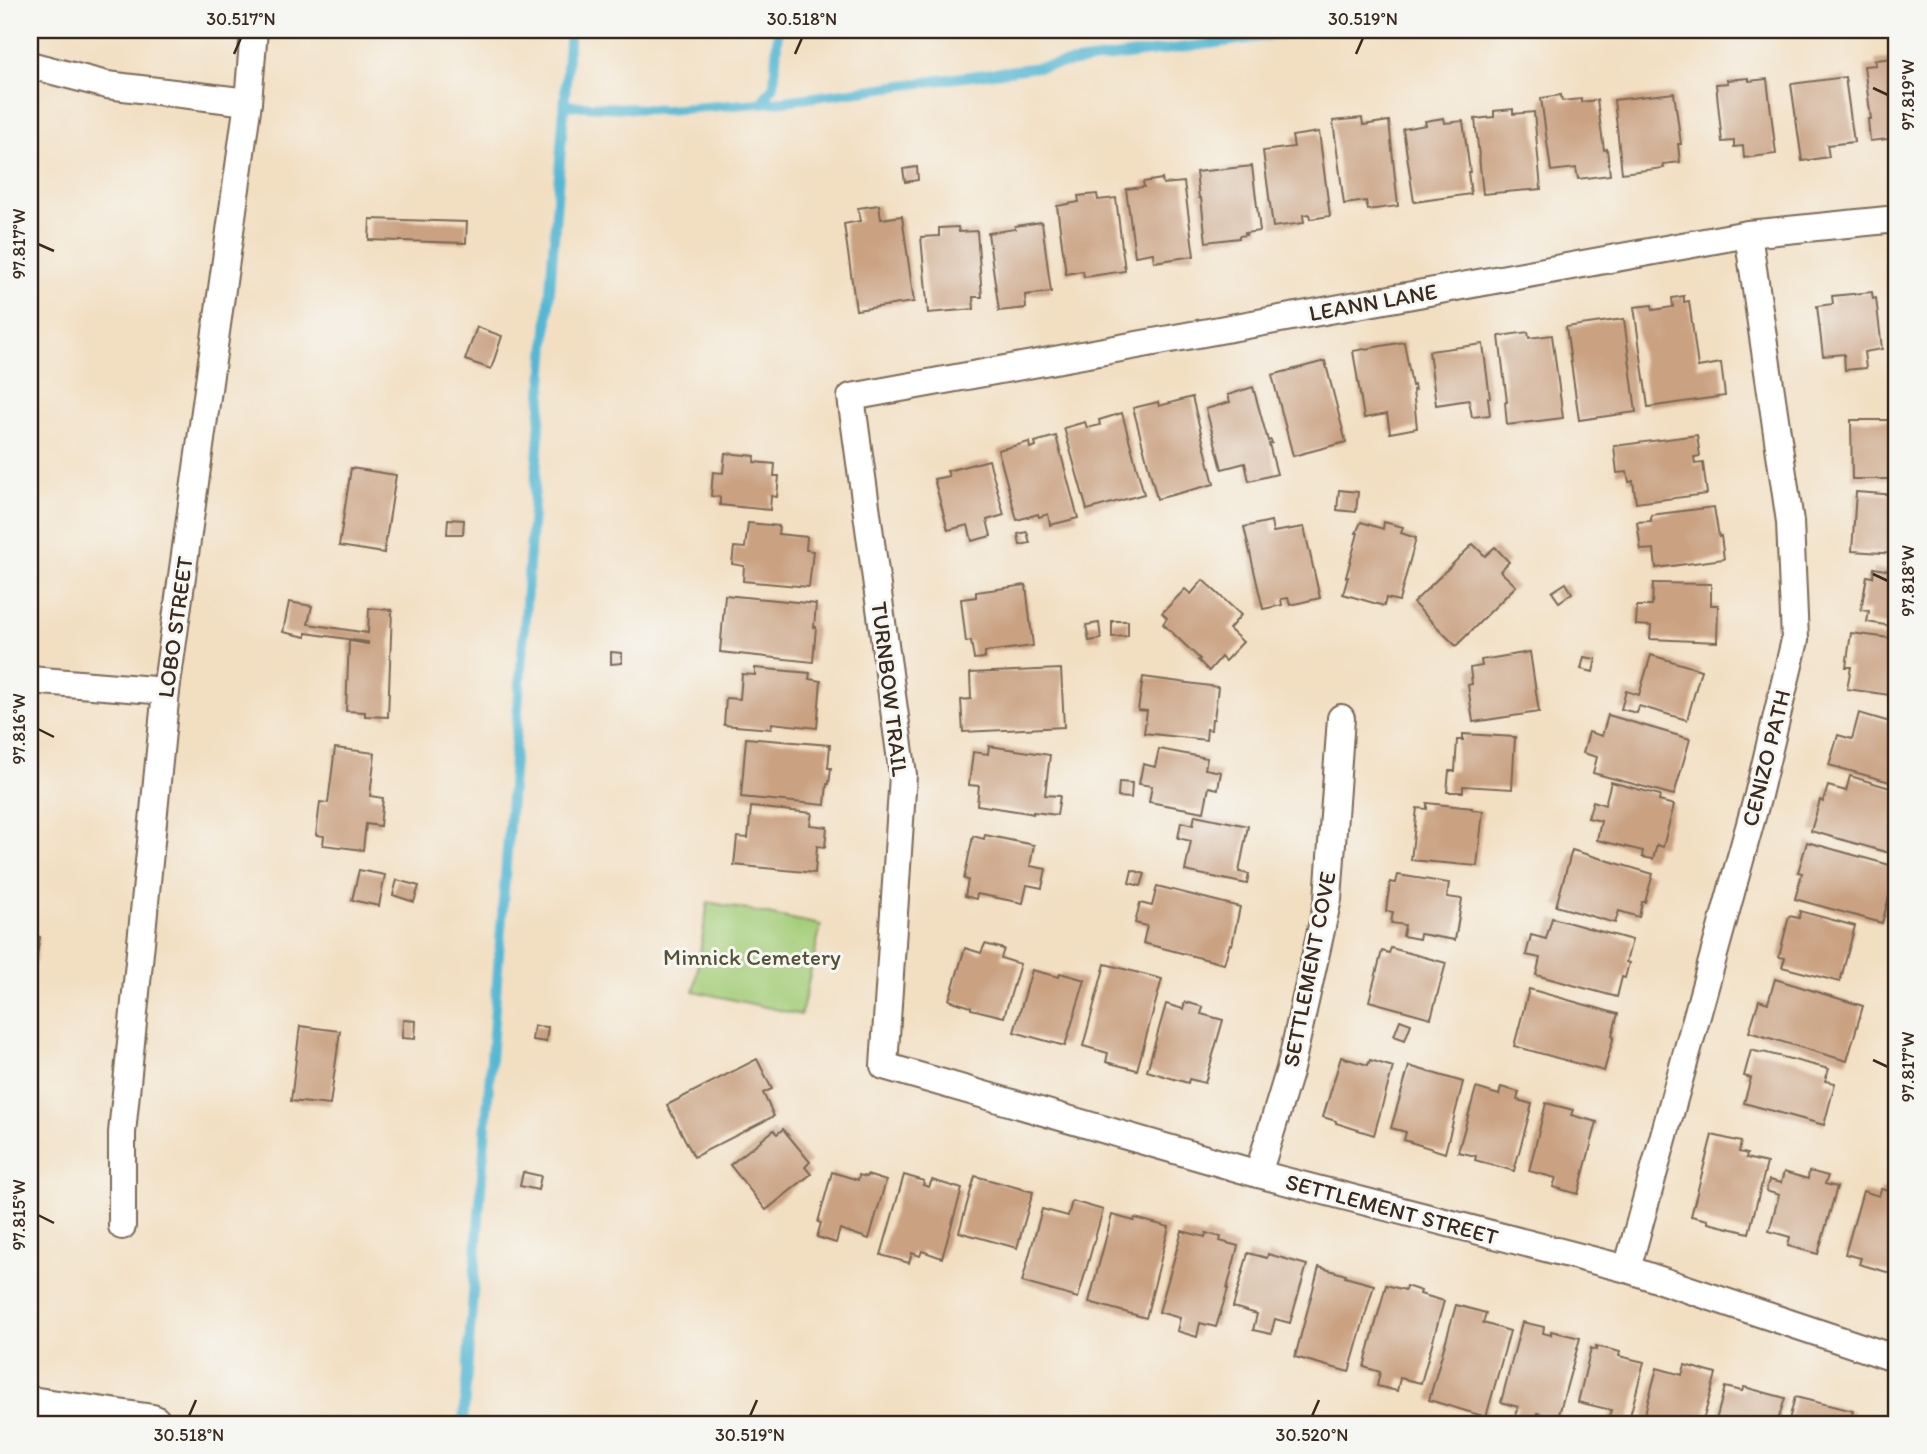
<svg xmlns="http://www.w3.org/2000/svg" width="1927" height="1454" font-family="Itim,sans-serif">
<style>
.green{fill:#a4cd79;stroke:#707c4c;stroke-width:2}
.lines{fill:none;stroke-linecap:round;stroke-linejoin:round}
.stream{stroke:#54b7d3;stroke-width:10}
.building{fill:#caa282}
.minor-casing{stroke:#7b6957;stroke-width:30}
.motorway-casing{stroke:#7b6957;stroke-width:42}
.minor{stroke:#fff;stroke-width:26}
.motorway{stroke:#fff;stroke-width:38}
.ticks{fill:none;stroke:#3b2a1e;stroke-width:2.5}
.labels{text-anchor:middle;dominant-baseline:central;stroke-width:6;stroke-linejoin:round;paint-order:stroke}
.street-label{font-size:23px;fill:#3b2a1e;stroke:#f6f6f2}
.park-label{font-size:23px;fill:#555335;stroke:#f6f6f2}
.neatline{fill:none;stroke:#3b2a1e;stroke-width:2.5}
.ticks-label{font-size:18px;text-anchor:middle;fill:#3b2a1e}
</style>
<rect width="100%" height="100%" fill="#f6f6f2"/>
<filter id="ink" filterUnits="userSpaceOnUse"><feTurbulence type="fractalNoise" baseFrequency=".0143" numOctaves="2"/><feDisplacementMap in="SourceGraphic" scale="14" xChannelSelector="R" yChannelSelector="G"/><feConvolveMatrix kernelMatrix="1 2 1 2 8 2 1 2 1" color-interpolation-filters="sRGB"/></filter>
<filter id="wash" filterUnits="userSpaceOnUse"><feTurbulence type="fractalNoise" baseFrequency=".00686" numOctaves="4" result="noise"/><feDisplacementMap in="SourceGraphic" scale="28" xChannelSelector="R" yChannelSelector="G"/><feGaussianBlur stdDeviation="1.57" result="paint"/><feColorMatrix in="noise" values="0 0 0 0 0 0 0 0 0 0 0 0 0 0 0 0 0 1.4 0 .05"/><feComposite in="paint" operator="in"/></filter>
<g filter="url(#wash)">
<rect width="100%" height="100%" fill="#f2dfc2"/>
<!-- green -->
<path class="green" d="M 708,902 L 821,925 L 801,1015 L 694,991 Z"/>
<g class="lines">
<!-- stream -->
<g class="stream">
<path d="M 761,103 L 774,85 L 778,30"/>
<path d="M 564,105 L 665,110 L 785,101 L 1313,30"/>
<path d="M 463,1424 L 570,30"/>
</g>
</g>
<g id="blocks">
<!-- building -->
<g class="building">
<path d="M 1895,58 L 1896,61 L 1897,60 L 1897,138 L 1870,141 L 1868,119 L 1871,119 L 1864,66 L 1876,65 L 1875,60 Z"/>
<path d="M 1845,77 L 1854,142 L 1827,145 L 1829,157 L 1802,161 L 1791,84 Z"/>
<path d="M 1749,78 L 1749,81 L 1767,79 L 1776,154 L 1744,158 L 1743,146 L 1734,147 L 1734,141 L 1722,142 L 1716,84 L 1728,83 L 1727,80 Z"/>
<path d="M 1674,93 L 1681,144 L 1678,144 L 1680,162 L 1663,164 L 1664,168 L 1622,173 L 1614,100 Z"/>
<path d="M 1561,95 L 1562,101 L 1581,99 L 1581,102 L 1597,100 L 1604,150 L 1607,149 L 1610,175 L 1578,179 L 1576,168 L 1551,171 L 1541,98 Z"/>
<path d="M 1513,109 L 1513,114 L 1534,112 L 1541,189 L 1483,194 L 1475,119 L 1494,117 L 1494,111 Z"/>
<path d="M 1362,118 L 1363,125 L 1389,121 L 1398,206 L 1368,210 L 1366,201 L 1344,204 L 1333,121 Z"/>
<path d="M 1444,118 L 1445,123 L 1463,121 L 1470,172 L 1468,172 L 1471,194 L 1414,202 L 1403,129 L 1426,125 L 1425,121 Z"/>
<path d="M 1319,132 L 1330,216 L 1310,219 L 1309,214 L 1303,215 L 1304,223 L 1273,227 L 1263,151 L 1294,147 L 1292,136 Z"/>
<path d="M 1252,166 L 1260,231 L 1245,233 L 1246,235 L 1239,236 L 1239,238 L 1206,242 L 1201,198 L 1199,198 L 1196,172 Z"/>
<path d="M 917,167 L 918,180 L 905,182 L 903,169 Z"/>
<path d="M 1162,179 L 1163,184 L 1184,182 L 1194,256 L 1154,262 L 1153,253 L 1135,256 L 1126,189 L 1144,187 L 1143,182 Z"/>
<path d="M 1097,194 L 1098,200 L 1116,198 L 1125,271 L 1084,277 L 1083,271 L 1066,274 L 1057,206 L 1079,202 L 1078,196 Z"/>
<path d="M 879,205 L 881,219 L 902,216 L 914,302 L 856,310 L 844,224 L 860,221 L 858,208 Z"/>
<path d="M 370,219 L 467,222 L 466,243 L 369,240 Z"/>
<path d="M 1042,222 L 1051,292 L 1025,295 L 1026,308 L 999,311 L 988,233 L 1015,229 L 1015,226 Z"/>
<path d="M 958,227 L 959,232 L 977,231 L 982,297 L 973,297 L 974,309 L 928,313 L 921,237 L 939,236 L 939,228 Z"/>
<path d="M 1872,292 L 1873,299 L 1876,298 L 1882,349 L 1864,352 L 1866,368 L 1845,370 L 1844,354 L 1823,356 L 1817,306 L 1833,304 L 1832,296 Z"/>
<path d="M 1684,296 L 1684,302 L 1689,301 L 1698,367 L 1721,363 L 1725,396 L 1648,407 L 1634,307 L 1652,305 L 1653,310 L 1673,307 L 1672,298 Z"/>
<path d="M 1624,319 L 1636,412 L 1579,420 L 1566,327 Z"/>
<path d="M 477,327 L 502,336 L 491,369 L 465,360 Z"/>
<path d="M 1528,332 L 1529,338 L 1552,335 L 1563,418 L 1507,425 L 1505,402 L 1507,402 L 1499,336 Z"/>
<path d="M 1404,342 L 1412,386 L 1414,385 L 1415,390 L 1413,390 L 1417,428 L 1390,433 L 1387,414 L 1364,418 L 1353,351 Z"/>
<path d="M 1483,344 L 1490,398 L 1488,398 L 1490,415 L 1472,417 L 1469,400 L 1436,405 L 1429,351 Z"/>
<path d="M 1325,361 L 1346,442 L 1293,456 L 1272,375 Z"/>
<path d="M 1253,387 L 1268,441 L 1271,440 L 1272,443 L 1269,444 L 1277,474 L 1249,481 L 1245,463 L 1222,469 L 1206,409 L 1230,402 L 1228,395 Z"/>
<path d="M 1192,397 L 1214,484 L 1157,499 L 1133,408 L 1158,402 L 1159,406 Z"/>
<path d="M 1122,413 L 1144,494 L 1087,510 L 1064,428 L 1085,422 L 1087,428 L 1100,425 L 1099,420 Z"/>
<path d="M 1851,420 L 1897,420 L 1897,479 L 1852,479 Z"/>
<path d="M 1697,435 L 1700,456 L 1694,457 L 1695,464 L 1703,463 L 1707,494 L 1636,503 L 1633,481 L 1629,482 L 1627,472 L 1617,473 L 1614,446 Z"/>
<path d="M 1056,436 L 1078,518 L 1050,525 L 1048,514 L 1039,517 L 1038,514 L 1017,520 L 998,450 L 1029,442 L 1030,448 L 1036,446 L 1035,442 Z"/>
<path d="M 725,453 L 755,456 L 754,462 L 775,464 L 774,476 L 779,476 L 777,497 L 771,496 L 770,510 L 720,505 L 720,497 L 711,496 L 713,472 L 723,473 Z"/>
<path d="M 989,460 L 1004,515 L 987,520 L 991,536 L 972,541 L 968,525 L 948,530 L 934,479 L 949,476 L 947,471 Z"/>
<path d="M 351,468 L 396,475 L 384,553 L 339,546 Z"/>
<path d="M 1339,490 L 1358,492 L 1356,512 L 1337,510 Z"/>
<path d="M 1856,492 L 1897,495 L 1897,554 L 1852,551 Z"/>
<path d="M 1714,507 L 1719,537 L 1721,536 L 1724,559 L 1656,568 L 1654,549 L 1641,550 L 1637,522 L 1651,521 L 1651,515 Z"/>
<path d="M 448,519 L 464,520 L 463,534 L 447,534 Z"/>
<path d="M 1271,521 L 1273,532 L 1304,527 L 1320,598 L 1290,605 L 1288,598 L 1281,599 L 1282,605 L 1263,609 L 1244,527 Z"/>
<path d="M 1361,522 L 1383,529 L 1384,522 L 1403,527 L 1401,533 L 1416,538 L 1399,601 L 1386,598 L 1384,606 L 1343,594 L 1348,577 L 1346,577 L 1358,533 L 1356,533 Z"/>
<path d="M 748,523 L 779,526 L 778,534 L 807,537 L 806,550 L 813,551 L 809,587 L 743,581 L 744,566 L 732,564 L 734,547 L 745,548 Z"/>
<path d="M 1027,532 L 1030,543 L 1020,545 L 1018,534 Z"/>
<path d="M 1473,544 L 1485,556 L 1495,547 L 1509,562 L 1500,571 L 1516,586 L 1456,646 L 1413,603 Z"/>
<path d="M 1874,568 L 1897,572 L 1897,627 L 1867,622 L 1869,611 L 1861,610 L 1867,576 L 1873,577 Z"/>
<path d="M 1203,580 L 1241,615 L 1229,629 L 1243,642 L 1225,661 L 1221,657 L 1209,671 L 1198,660 L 1200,659 L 1163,624 L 1167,618 L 1162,613 L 1185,589 L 1191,594 Z"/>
<path d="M 1566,583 L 1572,593 L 1559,602 L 1552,592 Z"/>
<path d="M 1653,583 L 1711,584 L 1711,605 L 1718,605 L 1717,642 L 1650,639 L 1651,626 L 1636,625 L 1637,606 L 1652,606 Z"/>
<path d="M 1026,585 L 1033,646 L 985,652 L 985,658 L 974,659 L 971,641 L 966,642 L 961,599 L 976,597 L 976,592 Z"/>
<path d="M 725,595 L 816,604 L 814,627 L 816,627 L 813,662 L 720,652 Z"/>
<path d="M 289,602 L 312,606 L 308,624 L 368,633 L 369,608 L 392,610 L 388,717 L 365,716 L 365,712 L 346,711 L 349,641 L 368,644 L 368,642 L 306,633 L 306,637 L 283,632 Z"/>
<path d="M 1112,621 L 1128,621 L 1128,636 L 1112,637 Z"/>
<path d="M 1099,623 L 1101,639 L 1089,641 L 1086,625 Z"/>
<path d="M 1851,633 L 1897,639 L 1897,696 L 1847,689 L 1851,667 L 1846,667 Z"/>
<path d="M 611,652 L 622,653 L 622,663 L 611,664 Z"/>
<path d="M 1530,652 L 1539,712 L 1473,722 L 1468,685 L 1472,684 L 1470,668 L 1482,666 L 1481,660 Z"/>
<path d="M 1651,655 L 1701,670 L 1687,720 L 1639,706 L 1637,713 L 1621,709 L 1626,691 L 1639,695 Z"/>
<path d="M 1584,657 L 1596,659 L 1593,672 L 1581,669 Z"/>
<path d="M 755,668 L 810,673 L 809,679 L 821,681 L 817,728 L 772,723 L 771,729 L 724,725 L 726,698 L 740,699 L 742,674 L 755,675 Z"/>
<path d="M 1061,669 L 1064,727 L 963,732 L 961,700 L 971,699 L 970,673 Z"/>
<path d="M 1143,677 L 1218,687 L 1214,719 L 1212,719 L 1211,730 L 1207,729 L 1206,740 L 1144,733 L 1147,711 L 1138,710 Z"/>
<path d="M 1859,713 L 1897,724 L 1897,784 L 1829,765 L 1838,735 L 1852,739 Z"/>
<path d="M 1608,715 L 1690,739 L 1674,795 L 1593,773 L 1597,757 L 1583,753 L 1589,732 L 1602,736 Z"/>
<path d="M 1463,734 L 1515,737 L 1512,789 L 1463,786 L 1463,792 L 1447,792 L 1449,771 L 1455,771 L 1457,740 L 1463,740 Z"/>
<path d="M 746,738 L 830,745 L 828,768 L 831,768 L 829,784 L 827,784 L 825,805 L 741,797 Z"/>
<path d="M 989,746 L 1050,755 L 1045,795 L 1060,796 L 1057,815 L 1033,812 L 1033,814 L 1029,813 L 977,805 L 979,786 L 969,785 L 973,752 L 988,754 Z"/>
<path d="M 335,748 L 375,753 L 370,796 L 383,798 L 380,826 L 366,824 L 363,850 L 323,845 L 324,836 L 316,835 L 320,802 L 328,803 Z"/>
<path d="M 1159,749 L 1207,758 L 1205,769 L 1221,772 L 1218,789 L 1209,787 L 1204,812 L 1149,802 L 1152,786 L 1139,784 L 1143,764 L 1155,767 Z"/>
<path d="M 1850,776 L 1897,790 L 1895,808 L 1897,808 L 1897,838 L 1893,854 L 1811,831 L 1820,800 L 1823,802 L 1828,786 L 1846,791 Z"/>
<path d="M 1119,782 L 1132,783 L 1131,798 L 1118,797 Z"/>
<path d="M 1611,782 L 1660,795 L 1659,801 L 1674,805 L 1663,847 L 1657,845 L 1653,859 L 1642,857 L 1643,851 L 1597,840 L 1601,821 L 1588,818 L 1593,801 L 1605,805 Z"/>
<path d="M 1427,803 L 1472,808 L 1472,810 L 1483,811 L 1477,866 L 1411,860 L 1417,808 L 1427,809 Z"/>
<path d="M 751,807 L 812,813 L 810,825 L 827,827 L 825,847 L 817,846 L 815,873 L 734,865 L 737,837 L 748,838 Z"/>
<path d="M 1195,815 L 1248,826 L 1239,872 L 1249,874 L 1247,884 L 1185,871 L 1191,841 L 1178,838 L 1181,822 L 1193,825 Z"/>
<path d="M 985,835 L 1034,845 L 1030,866 L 1046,869 L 1042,888 L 1027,885 L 1023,903 L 977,894 L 976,899 L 965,896 L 968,880 L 964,879 L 973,836 L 984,839 Z"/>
<path d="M 1807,842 L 1897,867 L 1882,923 L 1795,899 L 1802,873 L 1798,872 Z"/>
<path d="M 1572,850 L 1653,874 L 1645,902 L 1642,902 L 1639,917 L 1619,911 L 1615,923 L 1556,906 Z"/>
<path d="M 359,870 L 385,875 L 379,906 L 352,900 Z"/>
<path d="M 1132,870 L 1145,874 L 1141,886 L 1129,883 Z"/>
<path d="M 1398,875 L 1449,883 L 1447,897 L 1462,899 L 1455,940 L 1420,934 L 1419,939 L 1403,936 L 1405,925 L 1391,923 L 1393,912 L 1386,911 L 1390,882 L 1396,883 Z"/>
<path d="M 397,880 L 419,886 L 414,902 L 393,895 Z"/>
<path d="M 1157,886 L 1240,907 L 1232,945 L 1230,944 L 1224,964 L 1143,943 L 1147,926 L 1135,923 L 1140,903 L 1152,906 Z"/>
<path d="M 1800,911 L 1855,926 L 1840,982 L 1782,967 L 1785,958 L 1779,957 L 1789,916 L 1799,918 Z"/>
<path d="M 1552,918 L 1632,940 L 1626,962 L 1629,963 L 1625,978 L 1622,977 L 1617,997 L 1536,975 L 1540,958 L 1526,955 L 1531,935 L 1546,939 Z"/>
<path d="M 30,935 L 40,937 L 34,970 L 30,970 Z"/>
<path d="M 985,944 L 1004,949 L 1001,958 L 1020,964 L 1004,1017 L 971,1009 L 971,1007 L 949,1000 L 965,948 L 981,953 Z"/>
<path d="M 1391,948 L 1446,963 L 1431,1018 L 1369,1001 L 1382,951 L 1389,953 Z"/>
<path d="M 1105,964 L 1162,979 L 1137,1070 L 1106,1062 L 1108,1053 L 1083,1046 Z"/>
<path d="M 1032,970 L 1059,977 L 1060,973 L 1085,980 L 1065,1046 L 1014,1032 Z"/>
<path d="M 1775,979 L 1863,1006 L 1847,1061 L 1749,1032 L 1759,1000 L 1768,1003 Z"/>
<path d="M 1529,989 L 1618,1014 L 1612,1035 L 1614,1036 L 1604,1071 L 1514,1046 Z"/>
<path d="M 1185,1002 L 1203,1007 L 1201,1014 L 1223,1020 L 1205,1083 L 1189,1079 L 1188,1083 L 1147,1071 L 1166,1004 L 1183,1009 Z"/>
<path d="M 403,1020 L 416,1021 L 415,1039 L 402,1038 Z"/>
<path d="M 1400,1020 L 1411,1024 L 1405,1040 L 1394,1036 Z"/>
<path d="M 300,1026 L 340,1031 L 330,1105 L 291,1101 Z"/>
<path d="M 534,1026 L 548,1027 L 546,1042 L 532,1040 Z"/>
<path d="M 1751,1050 L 1762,1053 L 1763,1052 L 1829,1069 L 1825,1081 L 1835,1083 L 1824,1125 L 1744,1103 L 1751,1078 L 1744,1076 Z"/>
<path d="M 1341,1057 L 1368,1065 L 1370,1060 L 1393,1067 L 1374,1135 L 1336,1123 L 1336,1121 L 1323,1117 Z"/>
<path d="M 757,1059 L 772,1089 L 763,1093 L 774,1116 L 694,1157 L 667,1105 Z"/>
<path d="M 1409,1066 L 1463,1082 L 1445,1153 L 1404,1140 L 1406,1132 L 1391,1128 Z"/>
<path d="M 1501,1087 L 1519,1092 L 1517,1100 L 1532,1104 L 1514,1171 L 1475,1160 L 1476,1156 L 1458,1152 L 1476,1088 L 1499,1095 Z"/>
<path d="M 1546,1103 L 1573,1110 L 1571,1115 L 1597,1122 L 1578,1194 L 1553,1187 L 1556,1178 L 1529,1171 Z"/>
<path d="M 783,1129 L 810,1162 L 805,1167 L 811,1174 L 766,1210 L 730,1165 L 774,1130 L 777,1134 Z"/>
<path d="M 1712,1135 L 1741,1142 L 1739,1152 L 1747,1154 L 1746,1158 L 1767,1163 L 1749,1233 L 1708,1223 L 1708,1220 L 1691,1216 Z"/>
<path d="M 1809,1171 L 1828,1176 L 1825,1184 L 1837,1187 L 1818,1254 L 1788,1246 L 1790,1237 L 1769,1231 L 1779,1195 L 1766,1191 L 1769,1180 L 1781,1183 L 1784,1172 L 1808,1179 Z"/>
<path d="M 523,1172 L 541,1176 L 538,1190 L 520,1186 Z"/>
<path d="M 832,1172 L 858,1180 L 859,1175 L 866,1177 L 867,1175 L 886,1181 L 869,1239 L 840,1229 L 836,1243 L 817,1237 L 821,1223 L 818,1222 Z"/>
<path d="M 904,1175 L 924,1181 L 923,1185 L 929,1187 L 932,1180 L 962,1189 L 942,1258 L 922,1251 L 920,1256 L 912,1253 L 909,1263 L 881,1255 Z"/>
<path d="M 975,1176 L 1033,1192 L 1017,1248 L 959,1232 Z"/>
<path d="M 1881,1189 L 1897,1193 L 1897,1275 L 1859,1264 L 1861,1258 L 1845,1254 L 1863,1191 L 1879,1196 Z"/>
<path d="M 1072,1201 L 1103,1210 L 1078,1298 L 1022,1282 L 1042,1209 L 1068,1216 Z"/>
<path d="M 1112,1215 L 1134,1221 L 1135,1218 L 1169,1227 L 1146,1318 L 1089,1302 Z"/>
<path d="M 1182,1231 L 1205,1237 L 1206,1233 L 1221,1237 L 1220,1241 L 1238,1246 L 1227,1289 L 1228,1289 L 1216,1327 L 1200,1323 L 1197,1337 L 1177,1331 L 1180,1318 L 1159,1312 Z"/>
<path d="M 1248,1253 L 1267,1258 L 1268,1254 L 1307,1265 L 1290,1323 L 1275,1319 L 1271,1334 L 1253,1330 L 1257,1314 L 1233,1307 Z"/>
<path d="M 1319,1267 L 1346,1275 L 1345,1277 L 1374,1285 L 1349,1372 L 1295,1357 Z"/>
<path d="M 1386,1285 L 1405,1290 L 1406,1286 L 1421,1291 L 1420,1294 L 1444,1301 L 1421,1383 L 1400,1378 L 1397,1391 L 1377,1386 L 1380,1372 L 1364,1367 Z"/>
<path d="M 1456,1305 L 1486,1313 L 1483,1323 L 1510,1331 L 1486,1417 L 1429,1400 Z"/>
<path d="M 1522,1322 L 1544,1327 L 1543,1333 L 1551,1335 L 1551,1331 L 1580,1338 L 1558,1418 L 1537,1413 L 1534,1424 L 1514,1421 L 1518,1407 L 1501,1402 Z"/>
<path d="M 1596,1346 L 1620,1352 L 1619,1356 L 1644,1362 L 1628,1424 L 1607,1424 L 1611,1410 L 1578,1402 L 1591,1348 L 1596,1350 Z"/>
<path d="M 1685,1365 L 1716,1374 L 1702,1424 L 1642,1424 L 1657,1368 L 1682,1375 Z"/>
<path d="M 1725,1387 L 1742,1391 L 1744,1387 L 1785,1398 L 1777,1424 L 1715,1424 Z"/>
<path d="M 1795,1397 L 1853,1411 L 1849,1424 L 1788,1424 Z"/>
</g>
</g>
</g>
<g filter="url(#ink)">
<use href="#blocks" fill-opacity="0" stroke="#7b6957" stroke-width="2"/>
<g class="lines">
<!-- minor casing -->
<g class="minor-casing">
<g id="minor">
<path d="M 30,65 L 107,85 L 248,102"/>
<path d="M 1897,219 L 1748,234 L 851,397 L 903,775 L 884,1066 L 1258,1174 L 1627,1269 L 1897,1359"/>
<path d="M 30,680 L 166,691"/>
<path d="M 1258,1174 L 1290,1069 L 1328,899 L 1341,718"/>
<path d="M 122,1226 L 122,1133 L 166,691 L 248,102 L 254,30"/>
<path d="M 1627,1269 L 1758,795 L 1795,640 L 1790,522 L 1748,234"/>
</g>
</g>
<!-- motorway casing -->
<g class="motorway-casing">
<path id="motorway" d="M 30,1406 L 152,1424"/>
</g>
<!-- minor -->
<use href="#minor" class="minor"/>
<!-- motorway -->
<use href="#motorway" class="motorway"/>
</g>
</g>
<!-- ticks -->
<path class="ticks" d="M 234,54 L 241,38M 795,54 L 802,38M 1356,54 L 1363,38M 1873,88 L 1888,95M 38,244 L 54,251M 1873,574 L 1888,581M 38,729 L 54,737M 1873,1060 L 1888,1067M 38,1215 L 54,1223M 189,1416 L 196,1400M 750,1416 L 757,1400M 1312,1416 L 1319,1400"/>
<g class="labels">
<!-- street labels -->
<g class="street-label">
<text transform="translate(1373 302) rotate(-10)">LEANN LANE</text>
<text transform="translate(175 627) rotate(-82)">LOBO STREET</text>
<text transform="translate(890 689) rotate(83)">TURNBOW TRAIL</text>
<text transform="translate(1766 758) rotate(-76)">CENIZO PATH</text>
<text transform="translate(1309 969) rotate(-79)">SETTLEMENT COVE</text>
<text transform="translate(1392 1209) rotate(15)">SETTLEMENT STREET</text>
</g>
<!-- park labels -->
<g class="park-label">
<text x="752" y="957">Minnick Cemetery</text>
</g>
</g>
<!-- margin -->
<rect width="1927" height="1454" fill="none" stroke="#f6f6f2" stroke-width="77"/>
<rect x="38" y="38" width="1850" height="1378" class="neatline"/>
<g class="ticks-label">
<text x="241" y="25">30.517°N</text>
<text x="802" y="25">30.518°N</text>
<text x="1363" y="25">30.519°N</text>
<text transform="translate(1908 95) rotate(-90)" y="6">97.819°W</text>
<text transform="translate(19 244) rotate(-90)" y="6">97.817°W</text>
<text transform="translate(1908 581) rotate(-90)" y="6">97.818°W</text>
<text transform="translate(19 729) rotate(-90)" y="6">97.816°W</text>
<text transform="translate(1908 1067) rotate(-90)" y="6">97.817°W</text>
<text transform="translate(19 1215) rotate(-90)" y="6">97.815°W</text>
<text x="189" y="1441">30.518°N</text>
<text x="750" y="1441">30.519°N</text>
<text x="1312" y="1441">30.520°N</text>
</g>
</svg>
